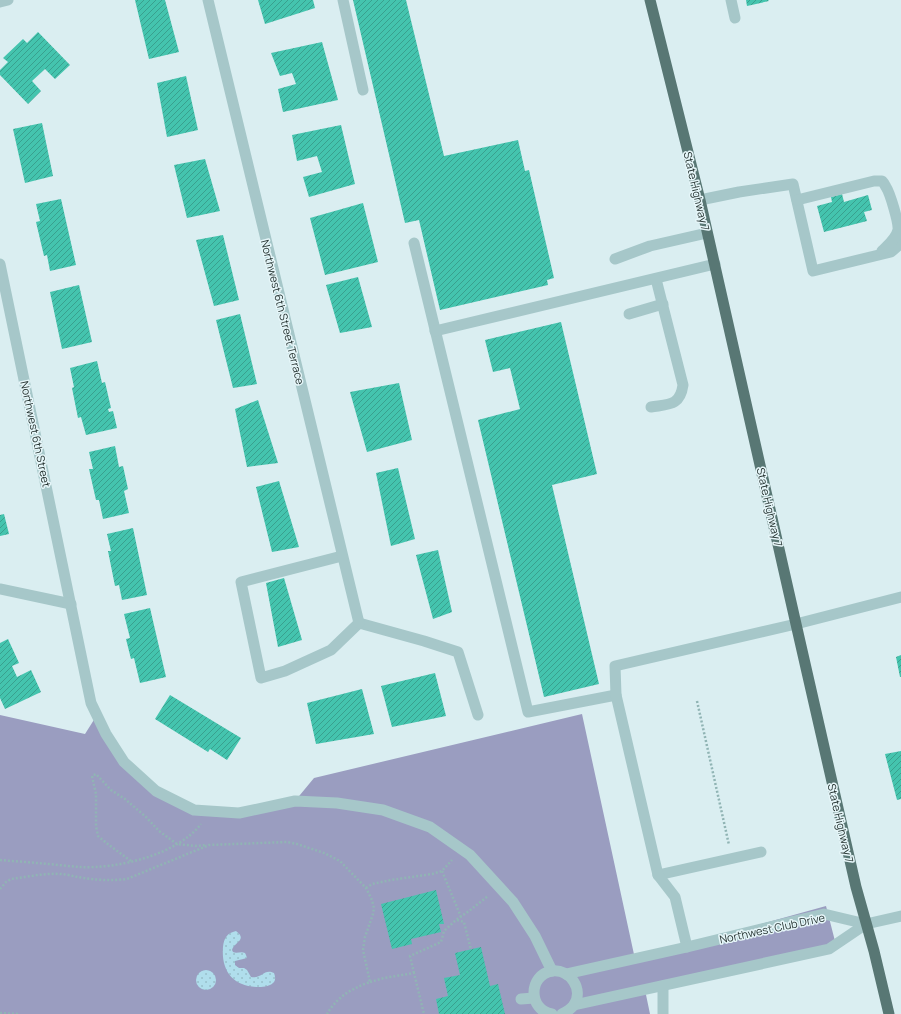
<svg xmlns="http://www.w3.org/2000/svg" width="901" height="1014" font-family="Manrope,sans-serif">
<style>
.green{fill:#9a9dc0}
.sand{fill:url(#sand-dots)}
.building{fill:url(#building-hatch)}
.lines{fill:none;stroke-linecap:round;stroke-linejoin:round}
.path{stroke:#90b4b4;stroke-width:2.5;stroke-dasharray:2 2;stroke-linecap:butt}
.service{stroke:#a6c7c9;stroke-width:11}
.minor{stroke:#a6c7c9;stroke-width:11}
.primary{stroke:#587774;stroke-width:11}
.labels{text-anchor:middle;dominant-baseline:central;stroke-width:3;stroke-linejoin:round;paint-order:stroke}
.street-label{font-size:11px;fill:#273533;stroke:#e6f6f9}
</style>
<defs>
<pattern id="sand-dots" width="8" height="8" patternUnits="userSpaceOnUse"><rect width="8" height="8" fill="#b0deec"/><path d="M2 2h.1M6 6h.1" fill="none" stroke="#97bfcb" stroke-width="1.8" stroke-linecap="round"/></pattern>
<pattern id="building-hatch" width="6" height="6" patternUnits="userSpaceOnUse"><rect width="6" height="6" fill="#44c4ae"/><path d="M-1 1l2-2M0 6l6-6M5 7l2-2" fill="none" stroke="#39a08e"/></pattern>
</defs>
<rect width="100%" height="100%" fill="#daeef1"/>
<!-- green -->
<path class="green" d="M 582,714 L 635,959 L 826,906 L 836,945 L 645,990 L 650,1014 L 0,1014 L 0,715 L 85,734 L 97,715 L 106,734 L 156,791 L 194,810 L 239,813 L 295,801 L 314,778 Z"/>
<!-- sand -->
<g class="sand">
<path d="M 236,931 C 248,940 234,942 232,950 L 233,952 C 237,954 241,951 245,953 L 246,955 L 247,958 L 235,961 L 235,965 L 239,968 L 244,968 L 247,970 L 251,977 C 262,979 264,968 274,973 C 275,976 276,979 274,982 C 271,986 264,987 259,987 C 233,987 221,971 223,947 C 224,938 227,933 236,931 Z"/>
<circle cx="206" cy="980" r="10"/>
</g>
<!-- building -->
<g class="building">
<path d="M 135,0 L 165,0 L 179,52 L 149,59 Z"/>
<path d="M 258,0 L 313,0 L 315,8 L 265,24 Z"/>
<path d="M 353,0 L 406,0 L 444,156 L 518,140 L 525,171 L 529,170 L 554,278 L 547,280 L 548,285 L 440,310 L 419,220 L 405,223 Z"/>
<path d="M 746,0 L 768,0 L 769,1 L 747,6 Z"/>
<path d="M 38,32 L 70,65 L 55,79 L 45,69 L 32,81 L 41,91 L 28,104 L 0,75 L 0,70 L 8,62 L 3,58 L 23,39 L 27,43 Z"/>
<path d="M 322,42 L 338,100 L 283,112 L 278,89 L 296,84 L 292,73 L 280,76 L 271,53 Z"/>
<path d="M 186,76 L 198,130 L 167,137 L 157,83 Z"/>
<path d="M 42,123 L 53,176 L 25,183 L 13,129 Z"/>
<path d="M 341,125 L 355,184 L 309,197 L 303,177 L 322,172 L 317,156 L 297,161 L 292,135 Z"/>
<path d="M 205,159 L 220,211 L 187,218 L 174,165 Z"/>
<path d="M 842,194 L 844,202 L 868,195 L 872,210 L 864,212 L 867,221 L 824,232 L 817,206 L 832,202 L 831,197 Z"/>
<path d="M 61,199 L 76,265 L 50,271 L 47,255 L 44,256 L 36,222 L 40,221 L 36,204 Z"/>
<path d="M 363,203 L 378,262 L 325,275 L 310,218 Z"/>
<path d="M 223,235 L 239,300 L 214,306 L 196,240 Z"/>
<path d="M 358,277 L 372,327 L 340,333 L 326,285 Z"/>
<path d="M 79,285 L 92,342 L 62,349 L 50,292 Z"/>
<path d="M 240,314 L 257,384 L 233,388 L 216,320 Z"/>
<path d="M 561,322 L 597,474 L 552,485 L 599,684 L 544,697 L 478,420 L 520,409 L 510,368 L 493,372 L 485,340 Z"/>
<path d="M 97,361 L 102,383 L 105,382 L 111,408 L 108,409 L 109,412 L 113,411 L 117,428 L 86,435 L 81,417 L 78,418 L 72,388 L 74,387 L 70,368 Z"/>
<path d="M 399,383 L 412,440 L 367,452 L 350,392 Z"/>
<path d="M 258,400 L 278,463 L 247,467 L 235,409 Z"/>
<path d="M 115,446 L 119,467 L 123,466 L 128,489 L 124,491 L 129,513 L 103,519 L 99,500 L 96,500 L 89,469 L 93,469 L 89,452 Z"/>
<path d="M 398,468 L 415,539 L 391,546 L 376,473 Z"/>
<path d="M 279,481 L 299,547 L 272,552 L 256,487 Z"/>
<path d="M 4,514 L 9,534 L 0,536 L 0,515 Z"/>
<path d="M 133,528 L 147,595 L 122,600 L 119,585 L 115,586 L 108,551 L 111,551 L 107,534 Z"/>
<path d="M 438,550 L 452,612 L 433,619 L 416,555 Z"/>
<path d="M 284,578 L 302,640 L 278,647 L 266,583 Z"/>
<path d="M 150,608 L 166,677 L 140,683 L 134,658 L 131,659 L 126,639 L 130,638 L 124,614 Z"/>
<path d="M 8,639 L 19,663 L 12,666 L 17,677 L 31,670 L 41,692 L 5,709 L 0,698 L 0,643 Z"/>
<path d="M 901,655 L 901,677 L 900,677 L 896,657 Z"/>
<path d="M 435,673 L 446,716 L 392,727 L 381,686 Z"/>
<path d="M 362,689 L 374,734 L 316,744 L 307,703 Z"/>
<path d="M 170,695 L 241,738 L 227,760 L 210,749 L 208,752 L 155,719 Z"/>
<path d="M 901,751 L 901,799 L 897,800 L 885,754 Z"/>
<path d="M 436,890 L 444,924 L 439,924 L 441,932 L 411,939 L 412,944 L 392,949 L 381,904 Z"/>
<path d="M 481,947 L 490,986 L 498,984 L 505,1014 L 439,1014 L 436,999 L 448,996 L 444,978 L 460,975 L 455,953 Z"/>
</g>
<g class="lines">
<!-- path -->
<g class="path">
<path d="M 697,701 L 729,845"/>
<path d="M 0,860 C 12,861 25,862 37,863 C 51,864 66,866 80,867 C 117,869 177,855 201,824"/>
<path d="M 131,861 L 109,845 L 98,836 L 96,826 L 96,794 L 92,776 L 96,774 L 111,790 L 125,799 L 146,817 L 159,831 L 177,844 L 195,846 L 207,845"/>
<path d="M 442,871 L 461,917"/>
<path d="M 366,888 L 372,884 L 391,880 L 432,874 L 442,871 L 452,860"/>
<path d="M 0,889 L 6,882 L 11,879 C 27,877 44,873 60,874 C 66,874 72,876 78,877 C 94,880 111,881 127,879 L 209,845 L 287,842 L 297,844 L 324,853 L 340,861 L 366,888 L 372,900 L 374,908 L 373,914 L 365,937 L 363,950 L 370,982 C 351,989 338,996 327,1014"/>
<path d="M 457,920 L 464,922 L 471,950"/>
<path d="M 414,973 L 410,956 L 441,942 L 444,931 L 456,920 L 469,911 L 488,896"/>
<path d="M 370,982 L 384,978 L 414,973 L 424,1014"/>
<path d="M 0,1013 L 20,1014"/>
</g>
<!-- service -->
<g class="service">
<path d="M 343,0 L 363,90"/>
<path d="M 731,0 L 735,18"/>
<path d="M 700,200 L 739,192 L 793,184 L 813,271 L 891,252 L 901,243"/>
<path d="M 797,200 L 874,181 L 882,181 C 884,183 885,185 886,187 C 890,193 899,223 898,230 C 896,239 888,245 882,251"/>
<path d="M 414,243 L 528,712 L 616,695"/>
<path d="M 615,259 L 650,246 L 707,233"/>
<path d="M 629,314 L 663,304"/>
<path d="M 435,331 L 715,264"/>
<path d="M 651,407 C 669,404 680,406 683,385 L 656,279"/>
<path d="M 342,556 L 241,582 L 261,678 L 285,671 L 331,650 L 359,623 L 424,641 L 458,652 L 478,715"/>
<path d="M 658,875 L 761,852"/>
<path d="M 687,947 L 675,897 L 658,875 L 616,695 L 615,666 L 796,624 L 901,597"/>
<path d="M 663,986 L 663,1014"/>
</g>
<!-- minor -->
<g class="minor">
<path d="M 208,0 L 359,623"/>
<path d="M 0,2 L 8,0"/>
<path d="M 0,264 L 91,703 L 106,734 L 124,762 L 156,791 L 194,810 L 239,813 L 295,801 L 337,803 L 383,810 L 430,827 L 470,855 L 513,902 L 535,936 L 552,971"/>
<path d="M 0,589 L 71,604"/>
<path d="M 566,974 L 687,947 L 824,914 L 866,924"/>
<path d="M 521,999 L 534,998"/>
<path d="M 574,1005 L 829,949 L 866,924 L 901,916"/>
<path d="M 552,1014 C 528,1010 528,975 552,971 C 570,969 584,989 574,1005 C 571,1009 566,1012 562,1014"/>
</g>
<!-- primary -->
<path class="primary" d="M 650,0 L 700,200 L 796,624 L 856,887 L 874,951 L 889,1014"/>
</g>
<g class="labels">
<!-- street labels -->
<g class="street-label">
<text transform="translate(697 191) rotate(77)">State Highway 7</text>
<text transform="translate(283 312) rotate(76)">Northwest 6th Street Terrace</text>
<text transform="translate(36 434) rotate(78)">Northwest 6th Street</text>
<text transform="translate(770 507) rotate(77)">State Highway 7</text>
<text transform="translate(841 823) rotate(77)">State Highway 7</text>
<text transform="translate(772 928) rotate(-12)">Northwest Club Drive</text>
</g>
</g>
</svg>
